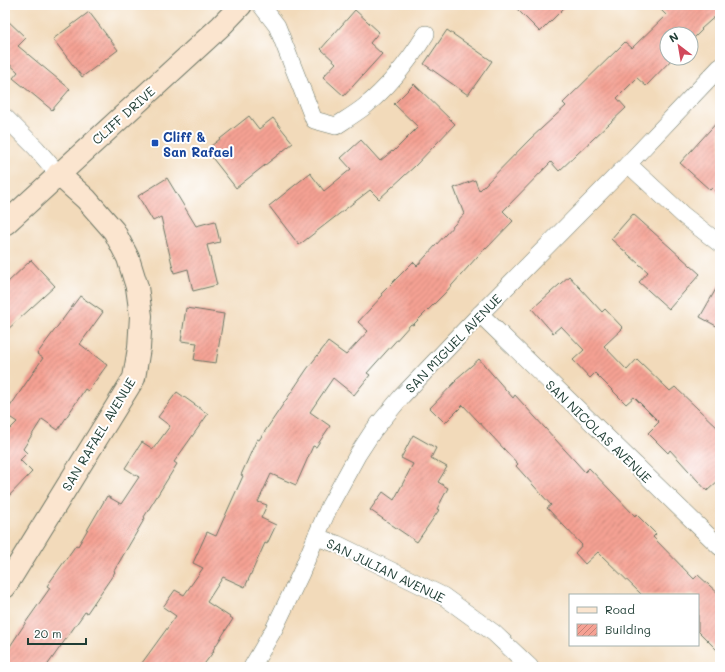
<svg xmlns="http://www.w3.org/2000/svg" width="725" height="672" font-family="Mali,sans-serif">
<style>
.building{fill:url(#building-hatch)}
.lines{fill:none;stroke-linecap:round;stroke-linejoin:round}
.street-casing{stroke:#697463;stroke-width:18}
.secondary-casing{stroke:#697463;stroke-width:24}
.street{stroke:#fff;stroke-width:17}
.secondary{stroke:#fbe5cf;stroke-width:22}
.transit-dot{fill:#1a4fb4;stroke:#fff;stroke-width:1.5}
.labels{text-anchor:middle;dominant-baseline:central;stroke-width:4;stroke-linejoin:round;paint-order:stroke}
.street-label{font-size:13px;fill:#1f3d34;stroke:#fff}
.transit-label{font-size:13px;font-weight:bold;fill:#164399;stroke:#fff;text-anchor:start}
</style>
<defs>
<pattern id="building-hatch" width="6" height="6" patternUnits="userSpaceOnUse"><rect width="6" height="6" fill="#f5a193"/><path d="M-1 1l2-2M0 6l6-6M5 7l2-2" fill="none" stroke="#c68479"/></pattern>
</defs>
<rect width="100%" height="100%" fill="#fff"/>
<filter id="ink" filterUnits="userSpaceOnUse"><feTurbulence type="fractalNoise" baseFrequency=".025" numOctaves="2"/><feDisplacementMap in="SourceGraphic" scale="8" xChannelSelector="R" yChannelSelector="G"/><feConvolveMatrix kernelMatrix="1 2 1 2 8 2 1 2 1" color-interpolation-filters="sRGB"/></filter>
<filter id="wash" filterUnits="userSpaceOnUse"><feTurbulence type="fractalNoise" baseFrequency=".012" numOctaves="4" result="noise"/><feDisplacementMap in="SourceGraphic" scale="16" xChannelSelector="R" yChannelSelector="G"/><feGaussianBlur stdDeviation="0.9" result="paint"/><feColorMatrix in="noise" values="0 0 0 0 0 0 0 0 0 0 0 0 0 0 0 0 0 1.4 0 .05"/><feComposite in="paint" operator="in"/></filter>
<g filter="url(#wash)">
<rect width="100%" height="100%" fill="#f2daba"/>
<g id="blocks">
<!-- building -->
<g class="building">
<path d="M 513,5 L 567,5 L 540,32 Z"/>
<path d="M 656,5 L 720,5 L 720,12 L 701,29 L 702,30 L 691,41 L 691,34 L 667,34 L 667,58 L 673,58 L 646,86 L 637,78 L 617,98 L 626,108 L 559,171 L 551,162 L 503,211 L 513,221 L 486,249 L 485,248 L 445,293 L 413,325 L 411,324 L 367,373 L 370,375 L 354,395 L 333,378 L 310,412 L 330,426 L 316,447 L 313,446 L 296,485 L 271,474 L 258,502 L 267,505 L 261,518 L 276,525 L 267,544 L 265,543 L 245,587 L 223,577 L 207,602 L 233,619 L 213,650 L 214,651 L 202,667 L 139,667 L 176,616 L 163,607 L 175,590 L 184,595 L 203,568 L 193,563 L 207,532 L 216,536 L 243,476 L 241,475 L 257,439 L 259,440 L 307,369 L 328,342 L 346,355 L 368,331 L 358,322 L 383,295 L 381,294 L 413,262 L 417,266 L 464,214 L 454,188 L 475,180 L 479,191 L 530,139 L 566,106 L 563,103 L 625,42 L 632,48 L 666,15 Z"/>
<path d="M 355,10 L 379,32 L 370,43 L 382,54 L 344,96 L 323,77 L 336,63 L 321,49 Z"/>
<path d="M 89,12 L 118,50 L 82,77 L 53,39 Z"/>
<path d="M 5,18 L 26,38 L 18,46 L 70,89 L 52,110 L 13,78 L 18,72 L 5,60 Z"/>
<path d="M 447,30 L 492,61 L 468,95 L 424,64 Z"/>
<path d="M 414,84 L 455,124 L 415,166 L 379,199 L 370,190 L 299,245 L 269,206 L 310,173 L 324,191 L 351,169 L 341,158 L 361,140 L 380,161 L 392,151 L 393,152 L 418,127 L 394,104 Z"/>
<path d="M 249,116 L 259,129 L 273,118 L 293,143 L 236,188 L 206,150 Z"/>
<path d="M 720,119 L 720,196 L 712,188 L 710,190 L 680,163 Z"/>
<path d="M 167,178 L 196,226 L 215,221 L 220,242 L 207,245 L 217,285 L 193,291 L 188,269 L 174,273 L 161,217 L 153,221 L 138,196 Z"/>
<path d="M 633,214 L 700,274 L 669,309 L 639,282 L 648,272 L 611,239 Z"/>
<path d="M 31,260 L 55,286 L 5,332 L 5,285 Z"/>
<path d="M 569,276 L 602,312 L 605,309 L 623,328 L 604,346 L 627,370 L 637,359 L 670,391 L 675,387 L 720,430 L 720,479 L 707,491 L 670,450 L 668,453 L 648,433 L 659,422 L 634,397 L 626,404 L 595,373 L 590,378 L 573,360 L 584,350 L 561,326 L 553,333 L 532,309 Z"/>
<path d="M 720,282 L 720,328 L 700,317 Z"/>
<path d="M 80,296 L 103,312 L 80,344 L 107,365 L 88,391 L 85,389 L 58,430 L 42,419 L 23,449 L 27,453 L 20,460 L 32,472 L 5,500 L 5,434 L 17,422 L 5,414 L 43,358 L 37,354 Z"/>
<path d="M 186,308 L 224,314 L 216,363 L 194,360 L 197,343 L 181,341 Z"/>
<path d="M 479,359 L 513,398 L 515,395 L 585,472 L 589,468 L 635,516 L 636,514 L 656,534 L 653,537 L 694,579 L 698,575 L 720,595 L 720,653 L 698,631 L 698,595 L 642,595 L 598,552 L 585,564 L 575,553 L 582,545 L 547,508 L 551,505 L 516,466 L 518,464 L 463,405 L 445,423 L 430,408 L 456,381 L 455,380 Z"/>
<path d="M 177,392 L 208,414 L 174,462 L 177,464 L 144,517 L 145,518 L 114,571 L 115,572 L 87,613 L 85,612 L 46,667 L 5,667 L 5,654 L 26,622 L 50,588 L 47,586 L 76,545 L 78,546 L 107,496 L 121,504 L 139,477 L 125,468 L 142,442 L 153,449 L 170,426 L 158,417 Z"/>
<path d="M 413,435 L 436,448 L 431,458 L 447,467 L 438,482 L 448,488 L 437,509 L 439,510 L 417,542 L 370,510 L 383,492 L 394,500 L 413,464 L 401,458 Z"/>
</g>
</g>
</g>
<g filter="url(#ink)">
<use href="#blocks" fill-opacity="0" stroke="#697463" stroke-width="1"/>
<g class="lines">
<!-- street casing -->
<g class="street-casing">
<g id="street">
<path d="M 261,5 L 277,26 L 314,120 L 336,126 C 345,120 355,114 364,107 C 389,87 409,61 426,34"/>
<path d="M 5,117 L 36,148 L 58,174"/>
<path d="M 628,164 L 683,215 L 720,244"/>
<path d="M 480,314 L 720,547"/>
<path d="M 316,537 L 337,544 L 443,596 L 494,633 L 530,667"/>
<path d="M 252,667 L 274,629 L 301,573 L 316,537 L 330,505 L 358,454 L 373,431 L 402,396 L 480,314 L 628,164 L 720,67"/>
</g>
</g>
<!-- secondary casing -->
<g class="secondary-casing">
<g id="secondary">
<path d="M 5,224 L 221,26 L 241,5"/>
<path d="M 5,587 L 134,378 L 139,348 L 141,316 L 137,287 L 128,258 L 114,231 L 86,199 L 58,174"/>
</g>
</g>
<!-- street -->
<use href="#street" class="street"/>
<!-- secondary -->
<use href="#secondary" class="secondary"/>
</g>
</g>
<!-- markers -->
<rect class="transit-dot" x="151" y="139" width="8" height="8" rx="2"/>
<g class="labels">
<!-- street labels -->
<g class="street-label">
<text transform="translate(123 115) rotate(-42)">CLIFF DRIVE</text>
<text transform="translate(453 343) rotate(-46)">SAN MIGUEL AVENUE</text>
<text transform="translate(599 431) rotate(44)">SAN NICOLAS AVENUE</text>
<text transform="translate(98 434) rotate(-59)">SAN RAFAEL AVENUE</text>
<text transform="translate(386 570) rotate(26)">SAN JULIAN AVENUE</text>
</g>
<!-- transit labels -->
<g class="transit-label">
<text x="163" y="136">Cliff &amp;<tspan x="163" dy="15">San Rafael</tspan></text>
</g>
</g>
<!-- margin -->
<rect width="725" height="672" fill="none" stroke="#fff" stroke-width="20"/>
<!-- legend -->
<rect x="569" y="594" width="130" height="52" fill="#ffffff" stroke="#a5b1ae"/>
<rect x="577" y="607" width="20" height="6" fill="#fbe5cf" stroke="#a5b1ae"/>
<text x="605" y="614" font-size="12" fill="#1f3d34">Road</text>
<rect x="577" y="624" width="20" height="12" fill="url(#building-hatch)" stroke="#a5b1ae"/>
<text x="605" y="634" font-size="12" fill="#1f3d34">Building</text>
<!-- north arrow -->
<g transform="translate(679 46) rotate(329)"><circle r="19" fill="#ffffff" stroke="#a5b1ae"/>
<path d="M0-3L7 15L0 10L-7 15Z" fill="#d1495b"/>
<text y="-6" font-size="11" font-weight="bold" text-anchor="middle" fill="#1f3d34">N</text>
</g>
<!-- scale -->
<path d="M28 638v6h58v-6" fill="none" stroke="#1f3d34" stroke-width="2"/>
<text x="34" y="638" font-size="12" fill="#1f3d34" stroke="#ffffff" stroke-width="3" paint-order="stroke">20 m</text>
</svg>
